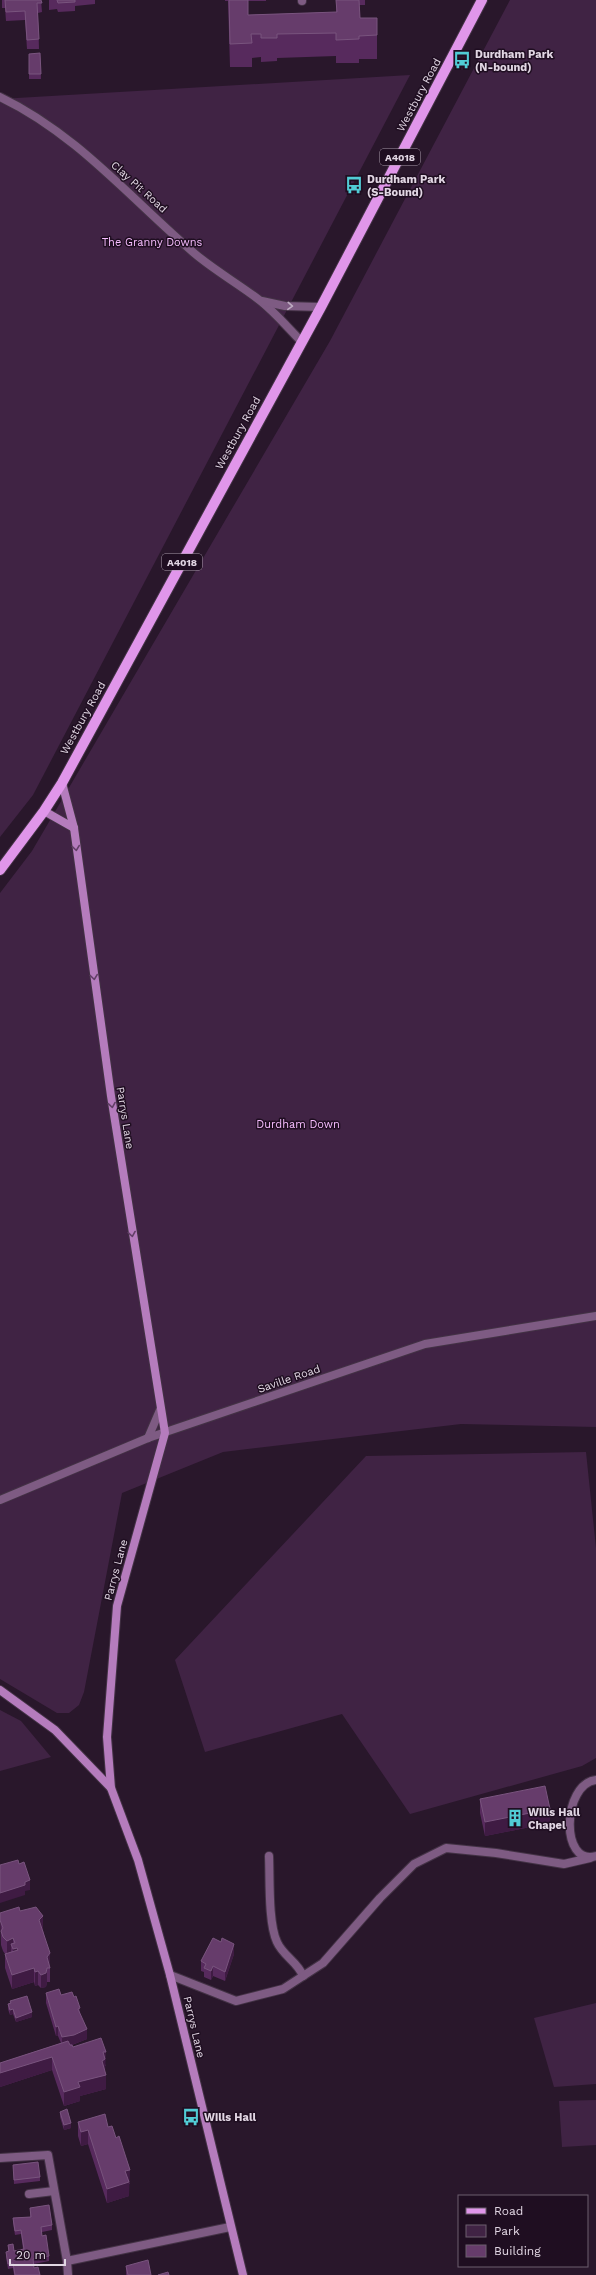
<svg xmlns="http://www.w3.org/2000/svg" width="596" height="2275" font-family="'Work Sans',sans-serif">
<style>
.green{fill:#402344}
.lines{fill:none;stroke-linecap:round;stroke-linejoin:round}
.service-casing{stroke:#433245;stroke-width:10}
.minor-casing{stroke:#433245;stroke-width:10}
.secondary-casing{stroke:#433245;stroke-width:10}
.primary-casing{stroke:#433245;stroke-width:12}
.service{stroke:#7e5b83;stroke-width:8}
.minor{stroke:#7e5b83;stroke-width:8}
.secondary{stroke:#b57cbd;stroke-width:8}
.primary{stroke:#e096ea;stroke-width:10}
.wall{fill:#572a5d}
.shaded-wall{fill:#3f1b43}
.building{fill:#663c6b;stroke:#79547e}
.oneway{stroke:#beabc1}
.oneway2{stroke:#623f67}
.labels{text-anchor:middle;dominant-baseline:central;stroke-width:3;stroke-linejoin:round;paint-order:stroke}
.shield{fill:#1f0e21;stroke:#a79aa9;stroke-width:1}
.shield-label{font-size:10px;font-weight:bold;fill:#e1d6e3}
.poi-label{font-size:11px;font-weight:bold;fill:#e1d6e3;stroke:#1f0e21;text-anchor:start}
.street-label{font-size:11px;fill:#e1d6e3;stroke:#1f0e21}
.park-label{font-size:11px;fill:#f7bdff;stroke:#1f0e21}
</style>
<rect width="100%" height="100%" fill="#29172b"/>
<!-- green -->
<g class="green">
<path d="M 510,0 L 596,0 L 596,1427 L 461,1424 L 223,1452 L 122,1493 L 84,1692 L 79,1705 L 69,1713 L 57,1713 L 0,1679 L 0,893 L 32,851 L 330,341 Z"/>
<path d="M 410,75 L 33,795 L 0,837 L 0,99 Z"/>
<path d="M 586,1452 L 596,1548 L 596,1758 L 582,1766 L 410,1814 L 342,1714 L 205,1752 L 175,1660 L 366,1456 Z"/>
<path d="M 0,1710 L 21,1721 L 51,1757 L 0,1771 Z"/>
<path d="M 596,2003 L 596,2084 L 554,2087 L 534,2018 Z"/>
<path d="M 596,2100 L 596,2145 L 562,2147 L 559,2101 Z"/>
</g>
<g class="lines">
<!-- service casing -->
<g class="service-casing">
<g id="service">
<path d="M 302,1 L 302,0"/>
<path d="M 596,1780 C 562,1784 560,1867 596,1856"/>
<path d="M 269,1856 C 270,1878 268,1923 277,1942 C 283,1956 298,1962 303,1976"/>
<path d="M 170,1975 L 236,2001 L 283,1989 L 323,1963 L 380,1898 L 414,1864 L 446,1848 L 496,1853 L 564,1864 L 590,1858"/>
</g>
</g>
<!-- minor casing -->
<g class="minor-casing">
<g id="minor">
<path d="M 0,97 C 76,133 131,199 194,253 C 214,270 237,283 258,299 C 274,311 288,328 302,342"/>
<path d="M 262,301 L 285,306 L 321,307"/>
<path d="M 148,1438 L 160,1410"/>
<path d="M 0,1500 L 148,1438 L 425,1344 L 596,1316"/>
<path d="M 0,2158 L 48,2155 L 67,2261 L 68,2275"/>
<path d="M 29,2194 L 54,2191"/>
<path d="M 67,2261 L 230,2227"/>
</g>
</g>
<!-- secondary casing -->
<g class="secondary-casing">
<g id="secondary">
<path d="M 62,783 L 74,828 L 111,1096 L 165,1433 L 117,1606 L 107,1737 L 111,1788 L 138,1860 L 170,1975 L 243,2275"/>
<path d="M 44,811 L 74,828"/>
<path d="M 0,1690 L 55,1730 L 111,1788"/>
</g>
</g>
<!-- primary casing -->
<g class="primary-casing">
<path id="primary" d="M 0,870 L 44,811 L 62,783 L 321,307 L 482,0"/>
</g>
<!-- service -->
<use href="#service" class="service"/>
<!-- minor -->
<use href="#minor" class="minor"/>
<!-- secondary -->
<use href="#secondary" class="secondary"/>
<!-- primary -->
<use href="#primary" class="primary"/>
</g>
<!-- wall -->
<g class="wall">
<path d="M 2,0 L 41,0 L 42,12 L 38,13 L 39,49 L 27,49 L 25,20 L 6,21 L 5,8 L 2,8 Z"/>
<path d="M 49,0 L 95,0 L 95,4 L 75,6 L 75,11 L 58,12 L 57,9 L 49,10 Z"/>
<path d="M 225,0 L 266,0 L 266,1 L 248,1 L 248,15 L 336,13 L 336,0 L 365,0 L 365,5 L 359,5 L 360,18 L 377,35 L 377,59 L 359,59 L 359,63 L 336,63 L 336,56 L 277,58 L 277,61 L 261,62 L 261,57 L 252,58 L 252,67 L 230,67 L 228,1 L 225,1 Z"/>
<path d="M 40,53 L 41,79 L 29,79 L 29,54 Z"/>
<path d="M 480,1799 L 550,1823 L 485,1836 L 480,1813 Z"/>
<path d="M 20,1911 L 43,1930 L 50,1967 L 50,1982 L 47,1982 L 46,1987 L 41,1988 L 38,1985 L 35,1986 L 34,1982 L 12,1989 L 5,1968 L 5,1954 L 3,1951 L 1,1945 L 0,1913 Z"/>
<path d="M 234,1954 L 225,1981 L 213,1976 L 211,1980 L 204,1977 L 204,1972 L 201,1971 L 201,1961 Z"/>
<path d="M 46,1993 L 61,1995 L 80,2015 L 87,2039 L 72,2045 L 73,2047 L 106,2065 L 105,2066 L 105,2071 L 106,2089 L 80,2096 L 80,2101 L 64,2106 L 52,2070 L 0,2087 L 0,2063 L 61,2043 L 58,2036 L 56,2036 L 46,2003 Z"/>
<path d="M 10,2001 L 32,2017 L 16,2022 L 13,2014 L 10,2015 L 8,2009 L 8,2004 L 10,2004 Z"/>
<path d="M 60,2112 L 71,2128 L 64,2130 L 60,2117 Z"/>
<path d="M 78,2122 L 108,2127 L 130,2184 L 129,2184 L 129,2196 L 107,2203 L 88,2144 L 81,2146 L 78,2136 Z"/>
<path d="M 13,2165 L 40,2177 L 40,2181 L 14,2184 Z"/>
<path d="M 30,2208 L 52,2225 L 52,2230 L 42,2232 L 42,2236 L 49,2256 L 49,2261 L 34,2264 L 34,2268 L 40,2275 L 14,2275 L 13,2268 L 8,2269 L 6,2257 L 6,2252 L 8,2252 L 8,2245 L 14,2251 L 23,2249 L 21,2234 L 15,2235 L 13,2223 L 13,2218 L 30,2217 Z"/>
<path d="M 126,2266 L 151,2275 L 126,2275 Z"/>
</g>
<!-- shaded-wall -->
<g class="shaded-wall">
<path d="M 550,1809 L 550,1823 L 485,1836 L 485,1822 Z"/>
<path d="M 30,1880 L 30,1890 L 25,1891 L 25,1895 L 0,1903 L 0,1893 L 25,1882 Z"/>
<path d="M 43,1916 L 43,1930 L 39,1934 L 39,1920 Z"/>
<path d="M 13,1938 L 13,1949 L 17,1948 L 17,1962 L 13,1963 L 13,1949 L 11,1944 L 11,1953 L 7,1955 L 7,1941 Z"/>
<path d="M 234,1944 L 234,1954 L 225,1981 L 225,1972 Z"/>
<path d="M 50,1953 L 50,1967 L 49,1968 L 47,1968 L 47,1982 L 46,1987 L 41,1988 L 41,1975 L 47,1957 Z"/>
<path d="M 213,1966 L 213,1976 L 211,1980 L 211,1971 Z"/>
<path d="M 34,1968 L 34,1982 L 12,1989 L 12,1975 Z"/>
<path d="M 38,1971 L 38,1985 L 35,1986 L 35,1972 Z"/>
<path d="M 80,2008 L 80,2018 L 78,2009 Z"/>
<path d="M 13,2009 L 13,2014 L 10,2015 L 10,2010 Z"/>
<path d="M 32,2012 L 32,2017 L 16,2022 L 16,2018 Z"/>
<path d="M 58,2026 L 58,2036 L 56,2036 L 56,2027 Z"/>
<path d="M 87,2029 L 87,2039 L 74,2044 L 62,2047 L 62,2037 Z"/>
<path d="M 103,2052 L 106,2052 L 105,2073 L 102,2061 Z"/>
<path d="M 52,2057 L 52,2070 L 0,2087 L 0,2073 Z"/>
<path d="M 106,2075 L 106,2089 L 80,2096 L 80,2101 L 64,2106 L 64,2092 L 78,2082 Z"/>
<path d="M 71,2123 L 71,2128 L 64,2130 L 64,2125 Z"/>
<path d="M 88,2130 L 88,2144 L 81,2146 L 81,2132 Z"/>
<path d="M 130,2170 L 129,2196 L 107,2203 L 107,2189 L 125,2171 Z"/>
</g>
<!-- building -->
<g class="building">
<path d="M 5,0 L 41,0 L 42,3 L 37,3 L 39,39 L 27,40 L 25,11 L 6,12 Z"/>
<path d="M 57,0 L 75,0 L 75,2 L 58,3 Z"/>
<path d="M 229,0 L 248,0 L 248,15 L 337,12 L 336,0 L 359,0 L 360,18 L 377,18 L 377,35 L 359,36 L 359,39 L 336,40 L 336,33 L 277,34 L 277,38 L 261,38 L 261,34 L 251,34 L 252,43 L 230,44 Z"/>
<path d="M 40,53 L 41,74 L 29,74 L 29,54 Z"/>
<path d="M 545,1786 L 550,1809 L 485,1822 L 480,1799 Z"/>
<path d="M 18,1860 L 19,1864 L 24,1862 L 30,1880 L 25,1882 L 25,1885 L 0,1893 L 0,1865 Z"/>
<path d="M 19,1907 L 20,1911 L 36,1907 L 43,1916 L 39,1920 L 50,1953 L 47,1957 L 50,1968 L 47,1968 L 46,1973 L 41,1975 L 38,1971 L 35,1972 L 34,1968 L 12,1975 L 5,1954 L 18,1950 L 17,1948 L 13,1949 L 11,1944 L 15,1943 L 13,1938 L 7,1941 L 3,1937 L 1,1931 L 3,1928 L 0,1920 L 0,1913 Z"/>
<path d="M 213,1938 L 221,1942 L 222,1938 L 234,1944 L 225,1972 L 213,1966 L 211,1971 L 204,1968 L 206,1964 L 201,1961 Z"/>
<path d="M 59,1989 L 61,1995 L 72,1992 L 74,1997 L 76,1996 L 80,2008 L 78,2009 L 87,2029 L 74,2035 L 62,2037 L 58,2026 L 56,2027 L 46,1993 Z"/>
<path d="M 27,1996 L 32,2012 L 16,2018 L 13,2009 L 10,2010 L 8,2004 L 11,2003 L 10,2001 Z"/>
<path d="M 101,2038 L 106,2052 L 103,2052 L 105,2059 L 102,2061 L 106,2075 L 78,2082 L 80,2087 L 64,2092 L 52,2057 L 0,2073 L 0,2063 L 68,2041 L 70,2045 L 72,2045 L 73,2047 Z"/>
<path d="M 67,2109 L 71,2123 L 64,2125 L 60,2112 Z"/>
<path d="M 105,2114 L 108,2127 L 112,2126 L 116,2138 L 119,2136 L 130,2170 L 125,2171 L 129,2182 L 107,2189 L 88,2130 L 81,2132 L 78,2122 Z"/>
<path d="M 38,2162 L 40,2177 L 14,2180 L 13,2165 Z"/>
<path d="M 49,2205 L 52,2225 L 41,2227 L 42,2236 L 46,2235 L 49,2256 L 33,2259 L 34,2268 L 38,2267 L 40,2275 L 15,2275 L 13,2263 L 8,2264 L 6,2252 L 9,2251 L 8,2245 L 13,2244 L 14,2251 L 24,2249 L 21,2230 L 15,2231 L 13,2218 L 31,2217 L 30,2208 Z"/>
<path d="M 148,2260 L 151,2275 L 128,2275 L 126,2266 Z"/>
<path d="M 168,2272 L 169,2275 L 158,2275 Z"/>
</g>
<!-- one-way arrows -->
<defs><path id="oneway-chevron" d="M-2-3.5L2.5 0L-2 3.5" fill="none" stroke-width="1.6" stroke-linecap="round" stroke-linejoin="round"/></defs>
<use class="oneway" href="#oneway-chevron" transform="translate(290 306) rotate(3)"/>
<g class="oneway2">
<use href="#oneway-chevron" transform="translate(76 848) rotate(82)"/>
<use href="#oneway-chevron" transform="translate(94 977) rotate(82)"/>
<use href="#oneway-chevron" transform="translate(112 1105) rotate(81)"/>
<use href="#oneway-chevron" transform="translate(132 1234) rotate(81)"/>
</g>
<!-- icons -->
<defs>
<g id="bus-bare" transform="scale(1.38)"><path d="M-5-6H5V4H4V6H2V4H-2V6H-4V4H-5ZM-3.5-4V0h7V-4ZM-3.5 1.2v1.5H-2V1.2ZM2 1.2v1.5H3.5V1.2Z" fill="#51ccd5" stroke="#1f0e21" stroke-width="2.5" paint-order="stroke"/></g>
<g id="building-bare" transform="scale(1.38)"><path d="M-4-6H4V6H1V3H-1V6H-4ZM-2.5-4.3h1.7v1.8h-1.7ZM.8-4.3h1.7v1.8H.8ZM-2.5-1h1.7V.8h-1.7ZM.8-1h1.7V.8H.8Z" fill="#51ccd5" stroke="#1f0e21" stroke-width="2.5" paint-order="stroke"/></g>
</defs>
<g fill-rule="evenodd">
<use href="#bus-bare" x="462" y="60"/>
<use href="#bus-bare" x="354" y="185"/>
<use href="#building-bare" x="515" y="1818"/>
<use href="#bus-bare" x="191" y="2117"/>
</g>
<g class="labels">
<!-- shield labels -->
<g class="shield">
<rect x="380" y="149" width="40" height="16" rx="3"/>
<rect x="162" y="554" width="40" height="16" rx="3"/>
</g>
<g class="shield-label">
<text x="400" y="157">A4018</text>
<text x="182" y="562">A4018</text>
</g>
<!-- poi labels -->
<g class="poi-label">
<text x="475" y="54">Durdham Park<tspan x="475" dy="13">(N-bound)</tspan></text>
<text x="367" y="179">Durdham Park<tspan x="367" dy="13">(S-Bound)</tspan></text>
<text x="528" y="1812">Wills Hall<tspan x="528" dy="13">Chapel</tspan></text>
<text x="204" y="2117">Wills Hall</text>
</g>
<!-- street labels -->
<g class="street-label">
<text transform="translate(419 95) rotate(-62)">Westbury Road</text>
<text transform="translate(139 187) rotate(42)">Clay Pit Road</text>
<text transform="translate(238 433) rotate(-61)">Westbury Road</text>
<text transform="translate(83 718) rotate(-61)">Westbury Road</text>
<text transform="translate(125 1118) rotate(81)">Parrys Lane</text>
<text transform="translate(289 1379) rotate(-19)">Saville Road</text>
<text transform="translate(116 1570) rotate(-75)">Parrys Lane</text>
<text transform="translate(194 2027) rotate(77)">Parrys Lane</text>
</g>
<!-- park labels -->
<g class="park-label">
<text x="152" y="242">The Granny Downs</text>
<text x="298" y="1124">Durdham Down</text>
</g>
</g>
<!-- legend -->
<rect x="458" y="2195" width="130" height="72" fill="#1f0e21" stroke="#6d5e6f"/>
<rect x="466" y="2208" width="20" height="6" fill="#e096ea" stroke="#6d5e6f"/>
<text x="494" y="2215" font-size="12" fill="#e1d6e3">Road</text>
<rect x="466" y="2225" width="20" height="12" fill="#402344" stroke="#6d5e6f"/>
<text x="494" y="2235" font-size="12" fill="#e1d6e3">Park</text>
<rect x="466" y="2245" width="20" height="12" fill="#663c6b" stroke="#6d5e6f"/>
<text x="494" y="2255" font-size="12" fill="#e1d6e3">Building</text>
<!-- scale -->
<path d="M10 2259v6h55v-6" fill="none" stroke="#e1d6e3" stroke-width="2"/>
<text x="16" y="2259" font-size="12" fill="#e1d6e3" stroke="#1f0e21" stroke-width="3" paint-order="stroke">20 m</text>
</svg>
